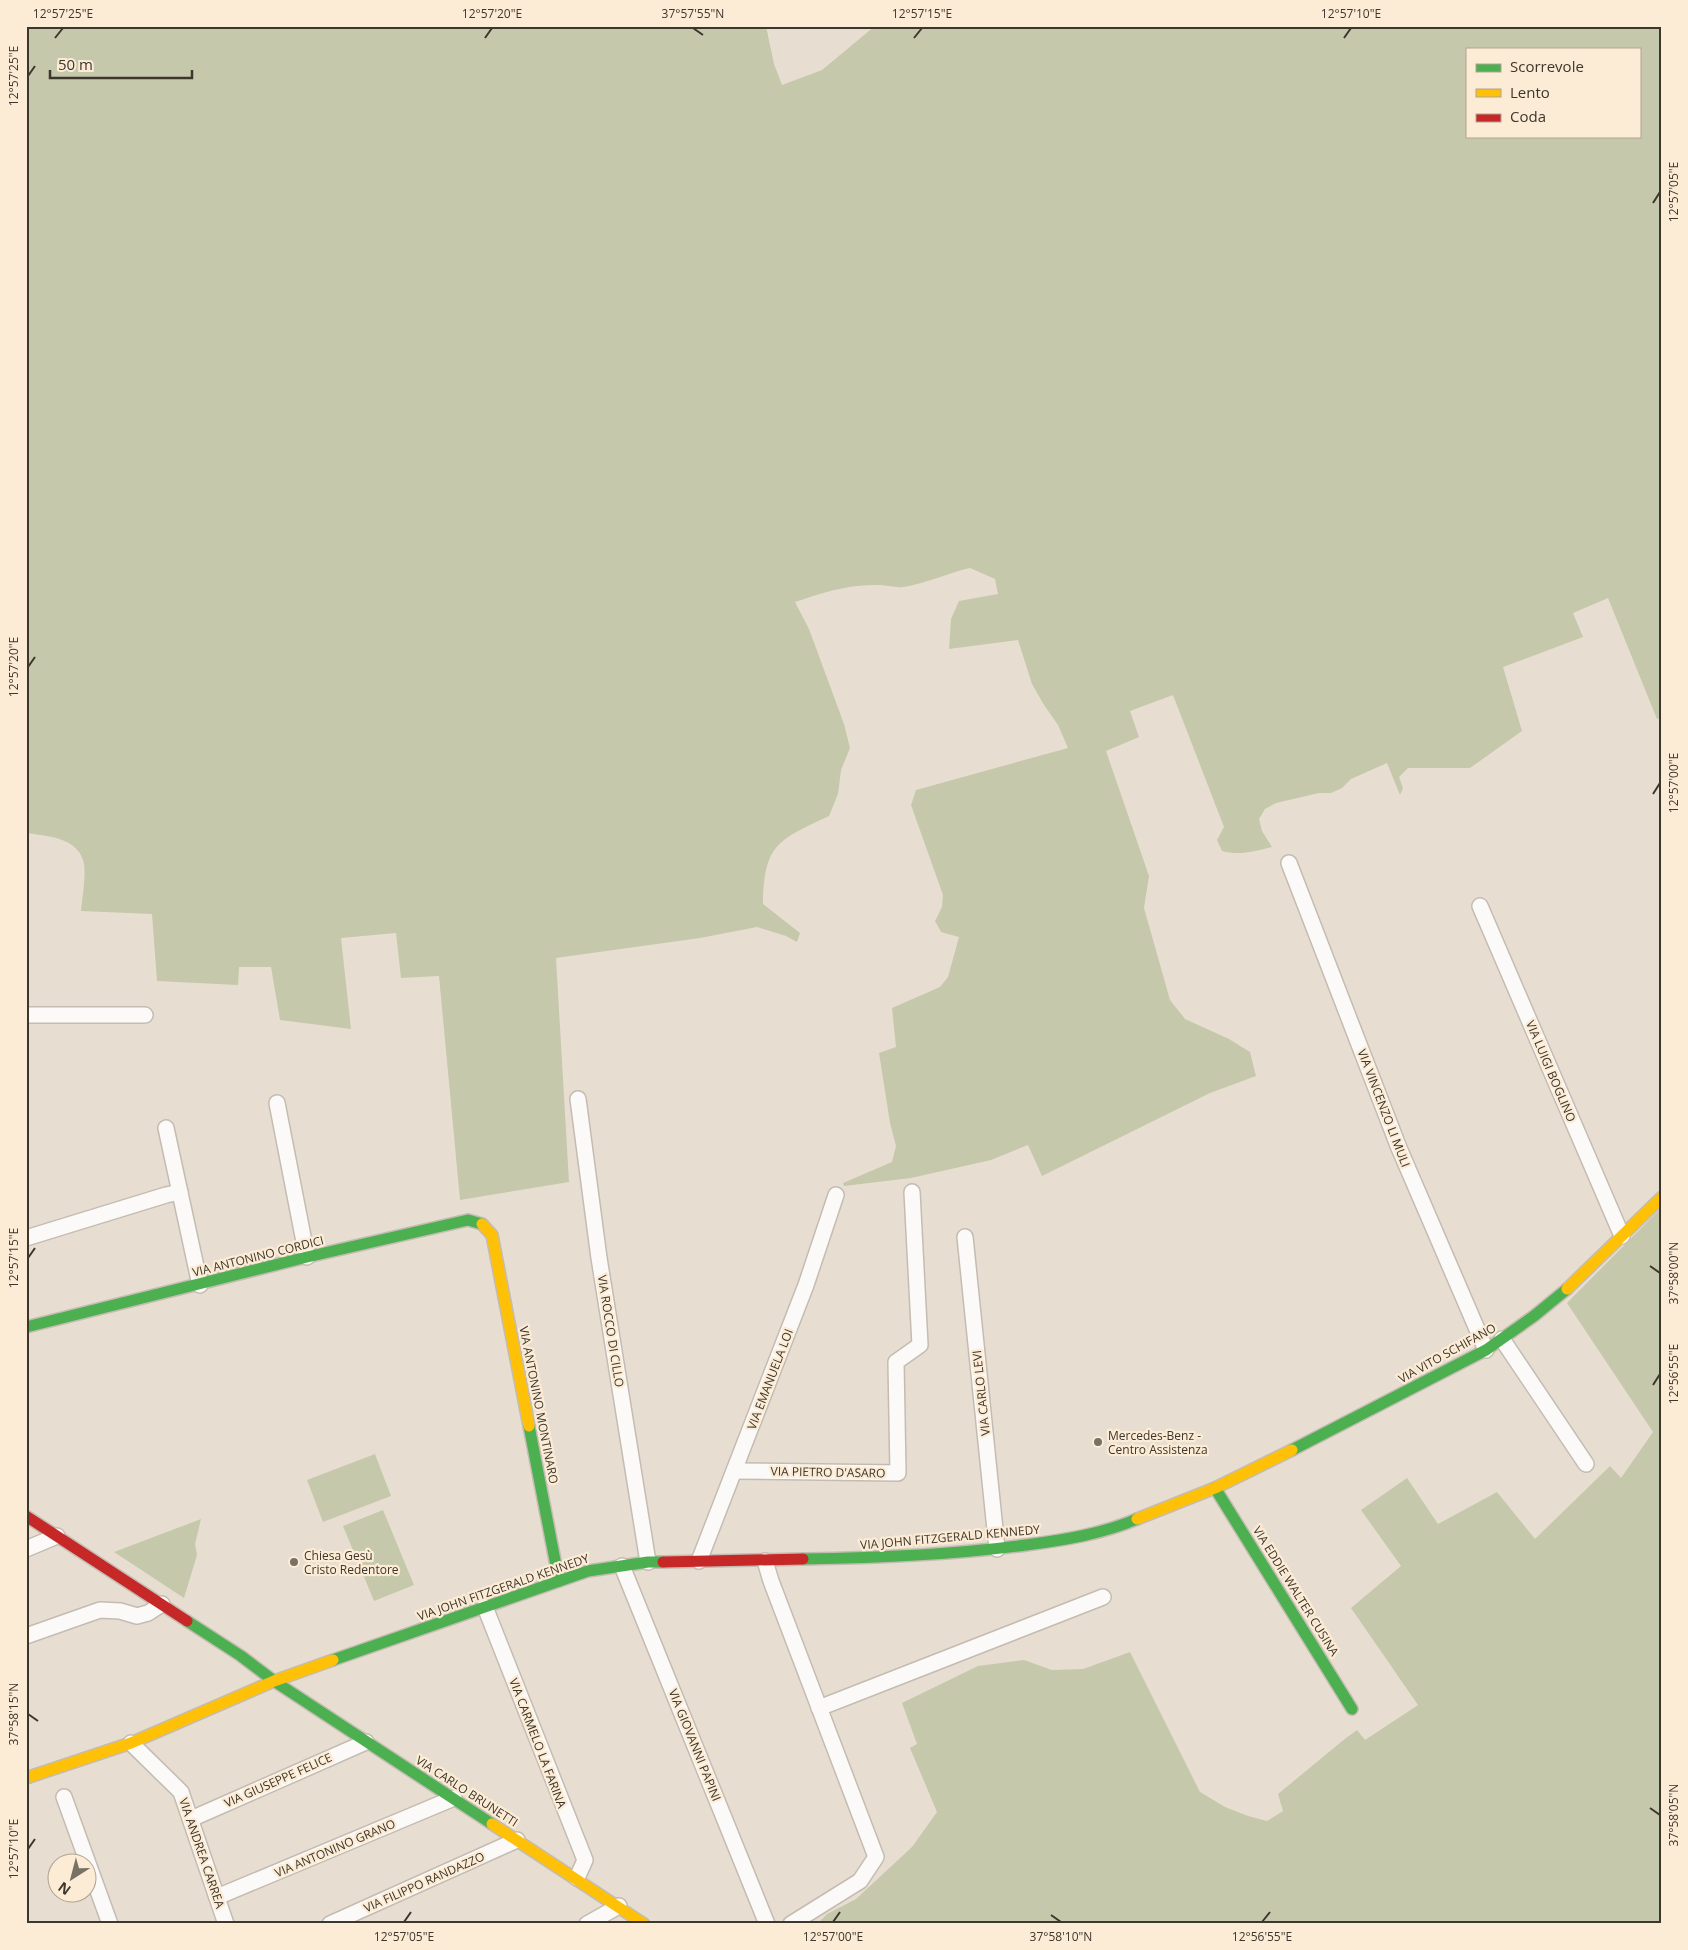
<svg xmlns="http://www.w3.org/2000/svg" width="1688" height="1950" font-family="'Open Sans',sans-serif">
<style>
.green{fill:#c5c8aa;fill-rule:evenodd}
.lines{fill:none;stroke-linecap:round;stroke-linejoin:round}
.street-casing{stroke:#c4bcb2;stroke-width:18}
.fast-casing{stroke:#c4bcb2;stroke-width:14}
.slow-casing{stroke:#c4bcb2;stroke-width:14}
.jam-casing{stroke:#c4bcb2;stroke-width:14}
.street{stroke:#fbfaf8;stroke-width:15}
.fast{stroke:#4caf50;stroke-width:11}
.slow{stroke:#ffc107;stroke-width:11}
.jam{stroke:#c62828;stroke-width:11}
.ticks{fill:none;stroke:#3c362d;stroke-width:2}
.poi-dot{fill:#787166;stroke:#fdecd5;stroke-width:2}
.labels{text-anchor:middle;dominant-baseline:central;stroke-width:4.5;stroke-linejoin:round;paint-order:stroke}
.street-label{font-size:12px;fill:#3c362d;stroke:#fdecd5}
.poi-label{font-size:12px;fill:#3c362d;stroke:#fdecd5;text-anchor:start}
.neatline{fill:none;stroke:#3c362d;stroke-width:2}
.ticks-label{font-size:12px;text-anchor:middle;fill:#3c362d}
</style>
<rect width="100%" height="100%" fill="#e7ded1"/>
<!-- green -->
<g class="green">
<path d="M 26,26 L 766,26 L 774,64 L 782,85 L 822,70 L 875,26 L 1662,26 L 1662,717 L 1657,719 L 1608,598 L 1573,613 L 1583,637 L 1503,667 L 1522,731 L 1470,768 L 1408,768 L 1399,777 L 1403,788 L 1400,795 L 1387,763 L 1351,779 L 1342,788 L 1331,793 L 1319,793 L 1276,803 L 1265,809 L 1259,819 L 1262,831 L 1272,847 C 1255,851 1240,856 1222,851 L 1217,840 L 1224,827 L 1173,695 L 1130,711 L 1139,737 L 1106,751 L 1149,876 L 1144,908 L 1170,1000 L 1185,1019 L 1229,1039 L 1250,1052 L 1256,1076 L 1210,1093 L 1042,1176 L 1028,1145 L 991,1160 L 911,1178 L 844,1186 L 843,1183 L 892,1162 L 896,1146 L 890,1123 L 879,1053 L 896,1047 L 892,1008 L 940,987 L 948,977 L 959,937 L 941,932 L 935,921 L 942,907 L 943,895 L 911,805 L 916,790 L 1068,748 L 1058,725 L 1044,705 L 1032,684 L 1018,640 L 949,649 L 951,619 L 959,601 L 998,594 L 995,579 L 970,568 C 948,573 927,583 904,587 C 895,588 886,585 877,585 C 849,584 821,593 795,602 L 809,629 L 844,724 L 850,748 L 841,770 L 838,794 L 829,816 C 778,840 764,844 763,904 L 800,933 L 797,942 L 786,936 L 757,927 L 700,938 L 556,958 L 569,1182 L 460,1200 L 439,976 L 401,978 L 396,933 L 341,938 L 351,1029 L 280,1020 L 271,967 L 239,967 L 238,985 L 157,981 L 152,914 L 81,911 C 82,899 87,871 83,860 C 76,837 46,836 26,833 ZM 1467,49 L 1639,49 L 1639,136 L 1467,136 Z"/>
<path d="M 1662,1207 L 1662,1924 L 817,1924 L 827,1914 L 856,1899 L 912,1847 L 937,1812 L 910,1748 L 917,1744 L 902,1703 L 978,1666 L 1024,1660 L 1052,1670 L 1083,1669 L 1130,1652 L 1200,1792 L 1225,1807 L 1248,1816 L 1267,1821 L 1283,1811 L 1278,1794 L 1346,1738 L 1357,1730 L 1365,1740 L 1418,1705 L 1351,1608 L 1401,1566 L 1361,1510 L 1407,1478 L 1438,1524 L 1497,1492 L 1535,1539 L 1610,1466 L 1621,1478 L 1653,1432 L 1567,1303 Z"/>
<path d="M 375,1454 L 391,1496 L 323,1522 L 307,1480 Z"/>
<path d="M 383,1510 L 414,1585 L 374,1601 L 343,1526 Z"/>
<path d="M 201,1519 L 195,1544 L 197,1555 L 184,1598 L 114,1552 Z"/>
</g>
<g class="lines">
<!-- street casing -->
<g class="street-casing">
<g id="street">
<path d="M 1289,863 L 1399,1148 L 1486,1350"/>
<path d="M 1480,906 L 1622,1236"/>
<path d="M 26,1015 L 145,1015"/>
<path d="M 578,1099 L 599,1258 L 648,1562"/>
<path d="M 277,1103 L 307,1257"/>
<path d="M 166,1128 L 200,1285"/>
<path d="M 965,1237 L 997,1549"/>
<path d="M 26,1238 L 166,1195 L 180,1192"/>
<path d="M 1502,1339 L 1586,1464"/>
<path d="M 734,1471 L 898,1473 L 896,1362 L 920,1345 L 912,1192"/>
<path d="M 26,1549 L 57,1536"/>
<path d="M 699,1561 L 806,1285 L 836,1195"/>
<path d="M 765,1561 L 771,1581 L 876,1857 L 860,1881 L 791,1924"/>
<path d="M 622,1566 L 767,1924"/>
<path d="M 485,1607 L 585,1860 L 577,1878"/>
<path d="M 26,1636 L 100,1610 L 120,1611 L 137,1616 L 148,1613 L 162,1604"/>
<path d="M 819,1708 L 1103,1597"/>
<path d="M 131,1743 L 181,1792 L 226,1924"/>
<path d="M 64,1797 L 110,1924"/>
<path d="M 191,1819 L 366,1742"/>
<path d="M 217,1897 L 454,1798"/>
<path d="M 330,1924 L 517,1840"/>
<path d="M 587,1924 L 619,1906"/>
</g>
</g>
<!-- fast casing -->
<g class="fast-casing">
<g id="fast">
<path d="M 26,1327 L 307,1257 L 468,1220 L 482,1224"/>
<path d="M 529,1426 L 559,1581"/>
<path d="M 1292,1450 L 1486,1350 L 1534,1316 L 1567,1289"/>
<path d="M 1215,1488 L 1352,1709"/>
<path d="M 803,1559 C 877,1558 952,1555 1026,1545 C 1064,1540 1102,1534 1137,1519"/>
<path d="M 187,1621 L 241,1656 L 274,1681 L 492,1824"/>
<path d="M 333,1660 L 588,1571 L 648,1562 L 663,1562"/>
</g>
</g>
<!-- slow casing -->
<g class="slow-casing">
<g id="slow">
<path d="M 482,1224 L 492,1235 L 529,1426"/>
<path d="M 1567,1289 L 1662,1197"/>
<path d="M 1137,1519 L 1215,1488 L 1292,1450"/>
<path d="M 26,1778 L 131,1743 L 274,1681 L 333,1660"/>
<path d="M 492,1824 L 644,1924"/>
</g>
</g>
<!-- jam casing -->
<g class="jam-casing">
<g id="jam">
<path d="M 26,1516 L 187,1621"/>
<path d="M 663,1562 L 803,1559"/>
</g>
</g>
<!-- street -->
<use href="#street" class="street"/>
<!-- fast -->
<use href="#fast" class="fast"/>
<!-- slow -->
<use href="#slow" class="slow"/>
<!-- jam -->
<use href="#jam" class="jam"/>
</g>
<!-- ticks -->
<path class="ticks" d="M 693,28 L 703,35M 55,38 L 63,28M 485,38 L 492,28M 914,38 L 922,28M 1344,38 L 1351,28M 28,76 L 35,66M 1653,203 L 1660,192M 28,667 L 35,657M 1653,794 L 1660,783M 28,1258 L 35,1248M 1650,1266 L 1660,1273M 1653,1385 L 1660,1374M 28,1714 L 38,1721M 1650,1808 L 1660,1815M 28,1849 L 35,1839M 1051,1915 L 1061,1922M 404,1922 L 411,1912M 833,1922 L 840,1912M 1262,1922 L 1270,1912"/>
<!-- markers -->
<g class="poi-dot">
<circle cx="1098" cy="1442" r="5"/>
<circle cx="294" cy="1562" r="5"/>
</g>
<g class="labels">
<!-- street labels -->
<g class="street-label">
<text transform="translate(1551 1071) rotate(67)">VIA LUIGI BOGLINO</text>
<text transform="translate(1384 1108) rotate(69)">VIA VINCENZO LI MULI</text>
<text transform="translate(258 1256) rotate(-14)">VIA ANTONINO CORDICI</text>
<text transform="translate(611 1331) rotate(81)">VIA ROCCO DI CILLO</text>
<text transform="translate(1447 1353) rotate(-29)">VIA VITO SCHIFANO</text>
<text transform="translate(770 1379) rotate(-69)">VIA EMANUELA LOI</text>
<text transform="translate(981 1393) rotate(-96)">VIA CARLO LEVI</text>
<text transform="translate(539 1405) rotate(79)">VIA ANTONINO MONTINARO</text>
<text transform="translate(828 1472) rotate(1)">VIA PIETRO D'ASARO</text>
<text transform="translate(950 1537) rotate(-5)">VIA JOHN FITZGERALD KENNEDY</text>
<text transform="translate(503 1587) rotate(-19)">VIA JOHN FITZGERALD KENNEDY</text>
<text transform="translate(1296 1591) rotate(58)">VIA EDDIE WALTER CUSINA</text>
<text transform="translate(538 1743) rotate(69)">VIA CARMELO LA FARINA</text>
<text transform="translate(695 1745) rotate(68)">VIA GIOVANNI PAPINI</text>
<text transform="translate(278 1780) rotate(-24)">VIA GIUSEPPE FELICE</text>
<text transform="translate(467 1791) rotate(33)">VIA CARLO BRUNETTI</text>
<text transform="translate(335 1848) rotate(-23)">VIA ANTONINO GRANO</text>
<text transform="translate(202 1853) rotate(71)">VIA ANDREA CARREA</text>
<text transform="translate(424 1882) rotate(-24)">VIA FILIPPO RANDAZZO</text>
</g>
<!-- poi labels -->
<g class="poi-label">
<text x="1108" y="1435">Mercedes-Benz -<tspan x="1108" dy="14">Centro Assistenza</tspan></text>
<text x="304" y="1555">Chiesa Gesù<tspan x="304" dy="14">Cristo Redentore</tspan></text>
</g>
</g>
<!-- border -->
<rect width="1688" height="1950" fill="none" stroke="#fdecd5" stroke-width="55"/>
<!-- legend -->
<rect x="1466" y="48" width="175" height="90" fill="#fdecd5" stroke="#b0a392"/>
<rect x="1476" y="64" width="25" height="8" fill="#4caf50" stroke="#b0a392"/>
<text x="1510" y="72" font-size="15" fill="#3c362d">Scorrevole</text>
<rect x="1476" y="89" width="25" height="8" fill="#ffc107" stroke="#b0a392"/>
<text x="1510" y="98" font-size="15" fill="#3c362d">Lento</text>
<rect x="1476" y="114" width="25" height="8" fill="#c62828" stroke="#b0a392"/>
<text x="1510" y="122" font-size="15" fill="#3c362d">Coda</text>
<!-- north arrow -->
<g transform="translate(72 1878) rotate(216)"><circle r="24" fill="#fdecd5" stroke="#b0a392"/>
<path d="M0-4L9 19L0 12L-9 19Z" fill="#787166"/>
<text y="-8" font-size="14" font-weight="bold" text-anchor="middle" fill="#3c362d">N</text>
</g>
<!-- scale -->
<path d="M50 70v8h142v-8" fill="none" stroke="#3c362d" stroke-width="2.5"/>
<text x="58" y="70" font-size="15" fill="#3c362d" stroke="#fdecd5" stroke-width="4" paint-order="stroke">50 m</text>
<rect x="28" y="28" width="1632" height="1894" class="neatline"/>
<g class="ticks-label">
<text x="63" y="18">12°57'25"E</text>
<text x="492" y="18">12°57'20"E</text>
<text x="693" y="18">37°57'55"N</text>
<text x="922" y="18">12°57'15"E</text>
<text x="1351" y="18">12°57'10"E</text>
<text transform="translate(14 76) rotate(-90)" y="4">12°57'25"E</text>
<text transform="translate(1674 192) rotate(-90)" y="4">12°57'05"E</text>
<text transform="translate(14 667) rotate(-90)" y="4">12°57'20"E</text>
<text transform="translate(1674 783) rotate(-90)" y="4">12°57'00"E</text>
<text transform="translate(14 1258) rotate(-90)" y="4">12°57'15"E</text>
<text transform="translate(1674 1273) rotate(-90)" y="4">37°58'00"N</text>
<text transform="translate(1674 1374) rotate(-90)" y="4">12°56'55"E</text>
<text transform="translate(14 1714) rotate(-90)" y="4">37°58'15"N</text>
<text transform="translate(1674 1815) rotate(-90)" y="4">37°58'05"N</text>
<text transform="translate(14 1849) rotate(-90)" y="4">12°57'10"E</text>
<text x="404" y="1941">12°57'05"E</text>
<text x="833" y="1941">12°57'00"E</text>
<text x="1061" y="1941">37°58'10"N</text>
<text x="1262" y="1941">12°56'55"E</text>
</g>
</svg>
